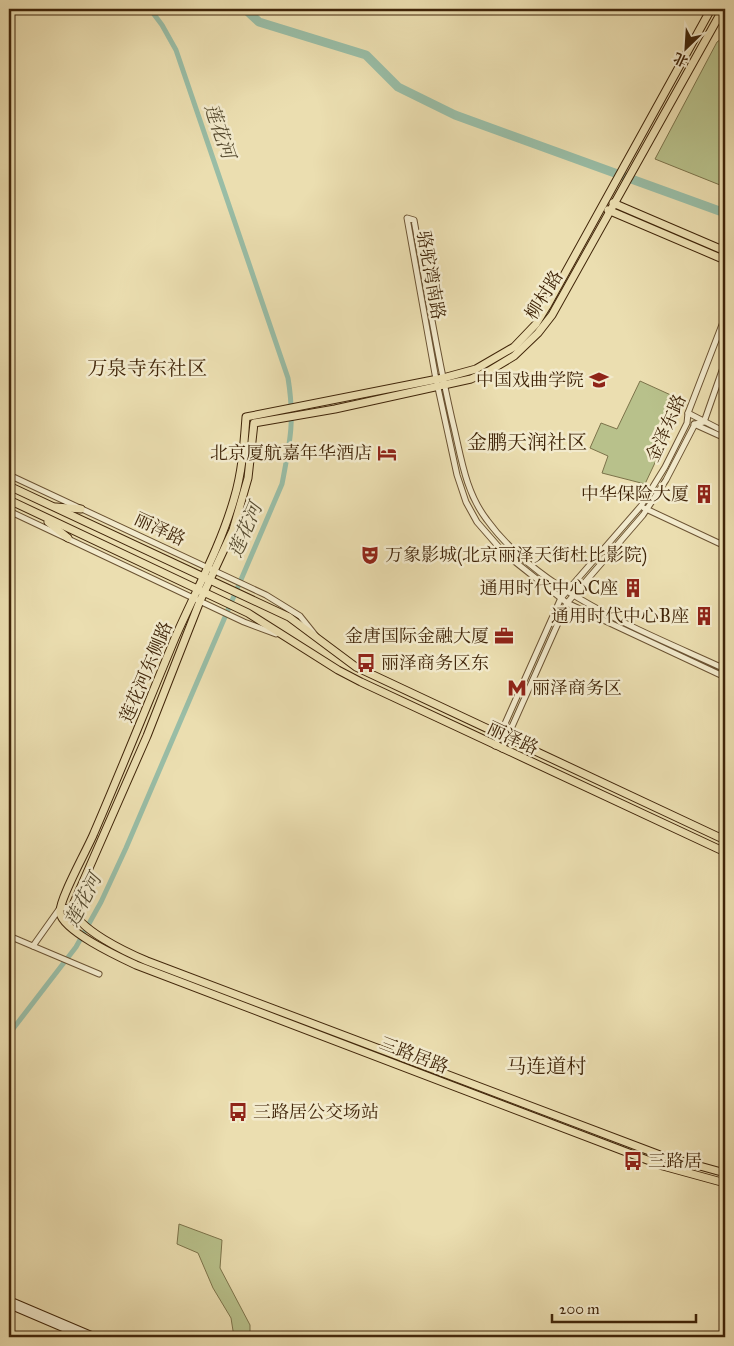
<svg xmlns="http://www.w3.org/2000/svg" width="734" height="1346" font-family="'IM FELL Great Primer','Noto Serif SC',serif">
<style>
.green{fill:#b8c18b;stroke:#7c734a}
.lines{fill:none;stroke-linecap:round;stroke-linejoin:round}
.canal{stroke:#99bda6;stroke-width:5}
.river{stroke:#99bda6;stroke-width:9}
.tertiary-casing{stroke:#6b5333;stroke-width:7}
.secondary-casing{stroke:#402509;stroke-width:8}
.primary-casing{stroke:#402509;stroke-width:9}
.tertiary{stroke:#f2eacc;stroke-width:5}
.secondary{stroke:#f2eacc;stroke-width:6}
.primary{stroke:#ebdeb0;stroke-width:7}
.rail{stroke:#402509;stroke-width:1;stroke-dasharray:9 9;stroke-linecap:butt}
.labels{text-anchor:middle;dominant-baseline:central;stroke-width:5;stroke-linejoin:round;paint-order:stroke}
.street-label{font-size:18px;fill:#402509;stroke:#f2eacc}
.poi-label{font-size:18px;fill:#402509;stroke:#f2eacc;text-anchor:end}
.water-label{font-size:19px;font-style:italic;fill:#564b30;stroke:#f2eacc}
.quarter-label{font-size:20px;fill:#402509;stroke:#f2eacc}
</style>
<rect width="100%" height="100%" fill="#ebdeb0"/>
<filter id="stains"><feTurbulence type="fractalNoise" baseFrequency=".004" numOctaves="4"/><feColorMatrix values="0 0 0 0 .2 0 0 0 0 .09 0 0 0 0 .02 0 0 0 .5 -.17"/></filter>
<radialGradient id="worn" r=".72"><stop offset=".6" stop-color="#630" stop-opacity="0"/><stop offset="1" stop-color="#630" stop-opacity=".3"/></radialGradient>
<!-- green -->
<g class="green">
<path d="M 725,36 L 725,187 L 655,159 L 717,42 Z"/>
<path d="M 640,381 L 684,401 L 645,484 L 602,473 L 608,456 L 590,448 L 601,423 L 617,429 Z"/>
<path d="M 179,1224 L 222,1240 L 220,1268 L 250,1325 L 250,1337 L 234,1337 L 231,1318 L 213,1288 L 198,1253 L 177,1244 Z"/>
</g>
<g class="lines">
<!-- canal -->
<path class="canal" d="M 9,1034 L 76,947 L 101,902 L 126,848 L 282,484 C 290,442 295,421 288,378 L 176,50 L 162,25 L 150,9"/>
<!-- river -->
<path class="river" d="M 245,9 L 259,22 L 366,55 L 398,87 L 455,115 L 725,213"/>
<!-- tertiary casing -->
<g class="tertiary-casing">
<g id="tertiary">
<path d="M 688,413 L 725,432"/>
<path d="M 694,424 L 725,438"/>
<path d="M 9,475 L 266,595 L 300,616 L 316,636"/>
<path d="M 644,508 L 725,546"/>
<path d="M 9,511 L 244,622 L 276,634"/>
<path d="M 725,669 C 645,632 540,593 487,520 C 467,494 462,463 455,432 C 438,362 427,291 414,220 L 407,218 L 435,374 L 457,475 L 466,502 L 477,522 L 504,553 L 567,603 L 725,677"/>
<path d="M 495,746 L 561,598 L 641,506 L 665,467 L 687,423 L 688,413 L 725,317"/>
<path d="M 502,749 L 567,603 L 643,515 L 666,480 L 695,424 L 704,422 L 725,362"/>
<path d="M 9,936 L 99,974"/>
<path d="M 33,946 L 60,908 L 72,907"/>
</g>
</g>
<!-- secondary casing -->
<g class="secondary-casing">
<g id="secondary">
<path d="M 9,1300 L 96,1337"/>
<path d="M 9,1305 L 84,1337"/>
</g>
</g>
<!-- primary casing -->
<g class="primary-casing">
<g id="primary">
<path d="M 711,9 L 547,306 L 536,324 L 514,347 L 476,369 L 443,378 L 246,417 C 244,445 242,473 234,499 C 220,548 195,592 175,638 C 148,703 122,768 94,833 C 88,848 58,901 60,913 C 63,931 119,957 136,965 L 663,1166 L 725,1183"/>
<path d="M 723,9 L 552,315 L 538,333 L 514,356 L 489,371 L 471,379 L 335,409 L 254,423 L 248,478 L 233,530 L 200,601 L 147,736 L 72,907 C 76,929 128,953 147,961 L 660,1155 L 725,1173"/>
<path d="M 613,203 L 725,251"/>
<path d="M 608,210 L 725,260"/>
<path d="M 9,486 L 289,617 L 356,667 L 725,840"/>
<path d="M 9,500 L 248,613 L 338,670 L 361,682 L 725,852"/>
<path d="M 56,507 L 81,509"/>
<path d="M 48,522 L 68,538"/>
</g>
</g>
<!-- tertiary -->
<use href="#tertiary" class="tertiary"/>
<!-- secondary -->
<use href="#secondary" class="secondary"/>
<!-- primary -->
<use href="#primary" class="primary"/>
<!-- rail -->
<path class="rail" d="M 9,26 L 20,9"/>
</g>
<!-- icons -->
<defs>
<g id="university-bare" transform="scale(1.5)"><path d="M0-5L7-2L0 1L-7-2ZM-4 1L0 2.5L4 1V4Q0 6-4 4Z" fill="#8f2418" stroke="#f2eacc" stroke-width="2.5" paint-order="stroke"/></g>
<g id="hotel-bare" transform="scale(1.5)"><path d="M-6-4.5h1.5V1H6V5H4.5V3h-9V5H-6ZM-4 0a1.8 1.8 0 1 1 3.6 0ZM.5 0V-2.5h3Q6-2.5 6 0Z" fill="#8f2418" stroke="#f2eacc" stroke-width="2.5" paint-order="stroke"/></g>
<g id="building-bare" transform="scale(1.5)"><path d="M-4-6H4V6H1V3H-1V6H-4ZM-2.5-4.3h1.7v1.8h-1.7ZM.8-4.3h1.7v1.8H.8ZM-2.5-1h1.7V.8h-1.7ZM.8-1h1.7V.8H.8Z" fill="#8f2418" stroke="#f2eacc" stroke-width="2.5" paint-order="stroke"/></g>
<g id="theatre-bare" transform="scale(1.5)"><path d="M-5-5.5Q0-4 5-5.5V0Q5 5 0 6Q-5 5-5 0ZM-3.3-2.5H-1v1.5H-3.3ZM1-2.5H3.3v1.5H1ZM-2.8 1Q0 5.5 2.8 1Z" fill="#8f2418" stroke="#f2eacc" stroke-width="2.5" paint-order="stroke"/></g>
<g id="office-bare" transform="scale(1.5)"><path d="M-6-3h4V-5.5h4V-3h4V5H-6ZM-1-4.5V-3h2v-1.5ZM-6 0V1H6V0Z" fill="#8f2418" stroke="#f2eacc" stroke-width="2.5" paint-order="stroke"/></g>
<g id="bus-bare" transform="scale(1.5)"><path d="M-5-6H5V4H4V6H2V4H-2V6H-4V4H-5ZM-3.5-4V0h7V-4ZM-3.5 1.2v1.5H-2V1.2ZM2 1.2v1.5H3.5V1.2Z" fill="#8f2418" stroke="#f2eacc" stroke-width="2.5" paint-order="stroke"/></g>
<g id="metro-bare" transform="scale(1.5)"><path d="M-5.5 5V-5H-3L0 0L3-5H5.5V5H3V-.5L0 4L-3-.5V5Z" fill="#8f2418" stroke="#f2eacc" stroke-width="2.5" paint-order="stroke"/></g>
</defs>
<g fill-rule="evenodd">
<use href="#university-bare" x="599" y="380"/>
<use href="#hotel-bare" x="387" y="453"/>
<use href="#building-bare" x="704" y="494"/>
<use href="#theatre-bare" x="370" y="555"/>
<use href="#building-bare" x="633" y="588"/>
<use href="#building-bare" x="704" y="616"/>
<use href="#office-bare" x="504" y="636"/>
<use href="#bus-bare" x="366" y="663"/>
<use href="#metro-bare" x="517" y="688"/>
<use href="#bus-bare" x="238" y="1112"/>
<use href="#bus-bare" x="633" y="1161"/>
</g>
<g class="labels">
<!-- street labels -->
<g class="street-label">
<text transform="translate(431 275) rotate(80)">骆驼湾南路</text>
<text transform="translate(544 295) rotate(-58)">柳村路</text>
<text transform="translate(666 428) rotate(-66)">金泽东路</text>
<text transform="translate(160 529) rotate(25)">丽泽路</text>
<text transform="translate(146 672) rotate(-67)">莲花河东侧路</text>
<text transform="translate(513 738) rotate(25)">丽泽路</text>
<text transform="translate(414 1055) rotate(21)">三路居路</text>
</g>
<!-- poi labels -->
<g class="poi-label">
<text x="584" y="380">中国戏曲学院</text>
<text x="372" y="453">北京厦航嘉年华酒店</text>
<text x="689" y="494">中华保险大厦</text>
<text x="385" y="555" text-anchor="start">万象影城(北京丽泽天街杜比影院)</text>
<text x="618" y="588">通用时代中心C座</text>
<text x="689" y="616">通用时代中心B座</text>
<text x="489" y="636">金唐国际金融大厦</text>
<text x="381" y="663" text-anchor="start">丽泽商务区东</text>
<text x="532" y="688" text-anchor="start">丽泽商务区</text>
<text x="253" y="1112" text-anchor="start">三路居公交场站</text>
<text x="648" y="1161" text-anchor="start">三路居</text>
</g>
<!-- water labels -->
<g class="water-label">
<text transform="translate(220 131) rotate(71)">莲花河</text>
<text transform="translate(245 530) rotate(-67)">莲花河</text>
<text transform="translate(83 900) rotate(-63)">莲花河</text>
</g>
<!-- quarter labels -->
<g class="quarter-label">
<text x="147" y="368">万泉寺东社区</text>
<text x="527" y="442">金鹏天润社区</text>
<text x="546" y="1066">马连道村</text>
</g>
</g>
<!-- margin -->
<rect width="734" height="1346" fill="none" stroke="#ebdeb0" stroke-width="30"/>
<rect x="10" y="10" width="714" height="1326" fill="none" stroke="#402509" stroke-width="2.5"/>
<rect x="15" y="15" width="704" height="1316" fill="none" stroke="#402509"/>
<!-- north arrow -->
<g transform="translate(686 48) rotate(205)" stroke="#f2eacc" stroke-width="4" paint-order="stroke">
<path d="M0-4L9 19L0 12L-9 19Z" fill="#402509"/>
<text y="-8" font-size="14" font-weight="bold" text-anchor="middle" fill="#402509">北</text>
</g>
<!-- scale -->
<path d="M552 1314v8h144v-8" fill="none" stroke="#402509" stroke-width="2.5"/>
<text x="559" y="1314" font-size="15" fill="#402509" stroke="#f2eacc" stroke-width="4" paint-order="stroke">200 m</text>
<rect width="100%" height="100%" filter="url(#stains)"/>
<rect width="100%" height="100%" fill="url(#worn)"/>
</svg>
